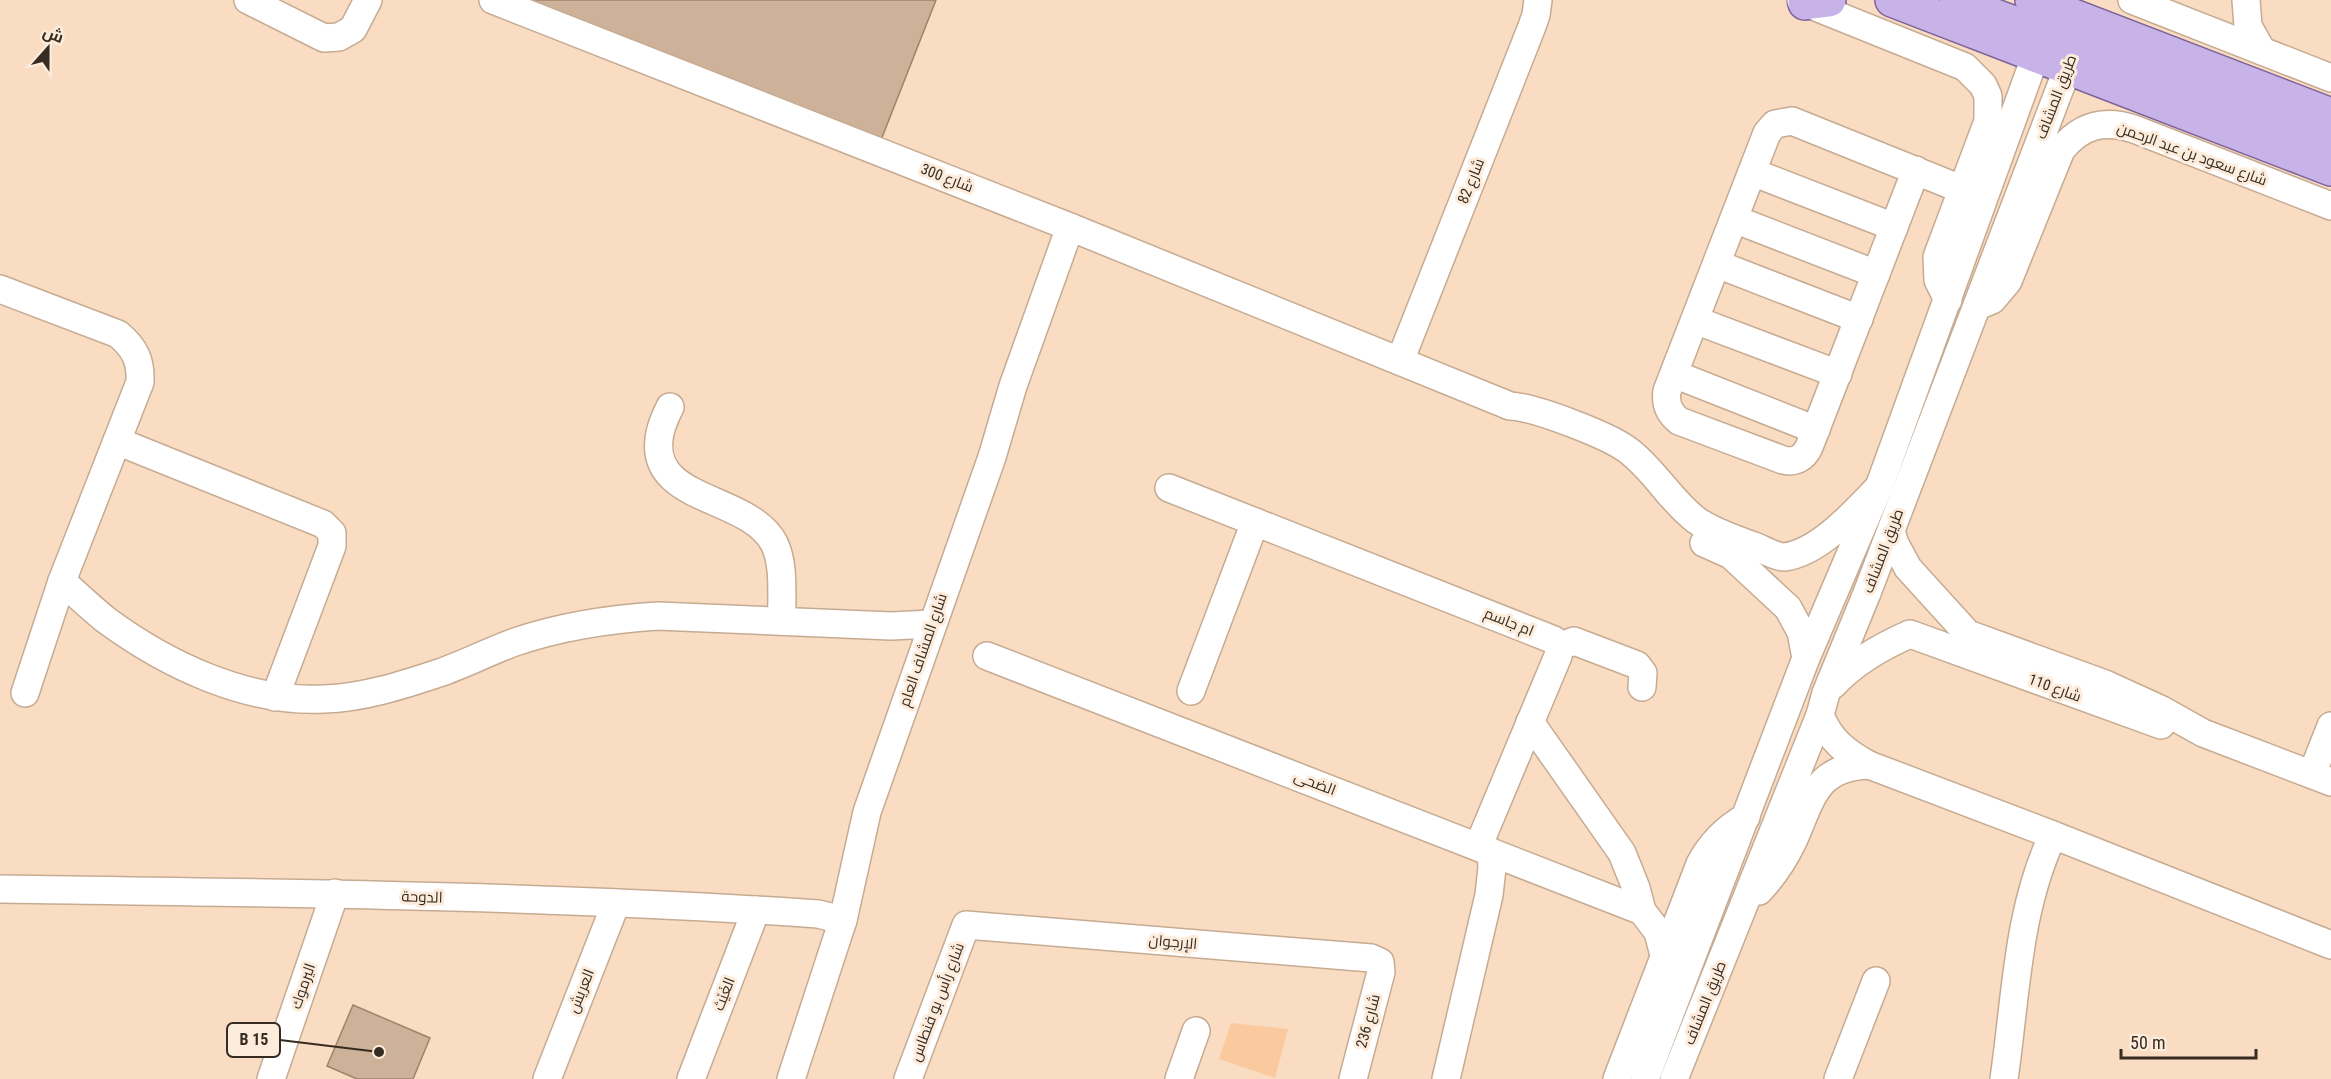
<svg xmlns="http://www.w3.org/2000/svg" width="2331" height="1079" font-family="'Roboto Condensed',Cairo,sans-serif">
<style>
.green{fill:#fac99d}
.building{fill:#cdb198;stroke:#9e846c;stroke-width:1.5}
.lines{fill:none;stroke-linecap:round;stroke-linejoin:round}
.minor-casing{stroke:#c6ab92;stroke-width:30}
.major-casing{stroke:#7c6399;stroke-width:36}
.minor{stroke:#fff;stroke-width:27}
.major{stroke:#c7b3e8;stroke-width:33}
.labels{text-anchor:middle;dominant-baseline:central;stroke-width:6;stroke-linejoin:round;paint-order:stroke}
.street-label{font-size:15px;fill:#362c22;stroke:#fdecdc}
.leader{fill:none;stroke:#362c22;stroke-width:2}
.callout-dot{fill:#362c22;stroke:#fdecdc;stroke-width:2}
.callout{fill:#fdecdc;stroke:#362c22;stroke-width:2}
.callout-label{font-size:16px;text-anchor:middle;font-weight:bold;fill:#362c22}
</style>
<rect width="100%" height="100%" fill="#f9dcc2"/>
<!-- green -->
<path class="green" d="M 1231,1023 L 1288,1029 L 1275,1078 L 1219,1059 Z"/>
<!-- building -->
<g class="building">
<path d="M 519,0 L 936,0 L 881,140 Z"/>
<path d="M 353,1005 L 430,1038 L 413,1079 L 357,1079 L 327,1066 Z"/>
</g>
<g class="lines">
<!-- minor casing -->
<g class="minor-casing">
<g id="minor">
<path d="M 248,0 L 324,38 L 339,37 L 353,29 L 368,0"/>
<path d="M 493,0 L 1070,227 L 1510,406 C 1535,407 1610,436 1629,451 C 1655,471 1670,500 1696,520 C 1713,532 1735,539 1754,546 C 1762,549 1776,557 1784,557 C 1819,553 1856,511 1879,487"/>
<path d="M 2132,0 L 2331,78"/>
<path d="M 2246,0 L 2248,26 L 2262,51"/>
<path d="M 1801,1 L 1965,67 L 1983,85 L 1988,96 L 1988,121 L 1937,257 L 1938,280 L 1948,300"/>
<path d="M 1916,170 L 1809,447 C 1804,458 1795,463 1783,460 L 1679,421 C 1669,413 1665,404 1667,391 L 1767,133 L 1775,124 L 1792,121 L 1961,189"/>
<path d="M 1752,172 L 1894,227"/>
<path d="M 1734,219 L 1876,274"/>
<path d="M 1717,264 L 1859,319"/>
<path d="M 0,289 L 118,334 C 135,348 141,361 140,382 L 62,581 L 25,693"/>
<path d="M 1977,306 L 1992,300 L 2008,281 L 2061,150 C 2081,125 2104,119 2134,129 L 2331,206"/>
<path d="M 1695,320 L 1838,374"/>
<path d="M 1400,361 L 1531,29 L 1536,15 L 1538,0"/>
<path d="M 1674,374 L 1816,430"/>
<path d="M 670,407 C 666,415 662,424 660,433 C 645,503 748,494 774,543 C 785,565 781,596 782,621"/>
<path d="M 117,441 L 323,524 L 332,533 L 332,546 L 275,697"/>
<path d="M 1169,488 L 1554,640 L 1559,647 L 1558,656 L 1478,847"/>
<path d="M 1891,531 L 1895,544 L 1908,568 L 1968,634 L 2105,684 L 2162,710 L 2203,733 L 2331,782"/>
<path d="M 1704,543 L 1731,555 L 1788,608 L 1801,632 L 1806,658"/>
<path d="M 62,581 C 76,594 91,608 106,620 C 167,665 247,703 324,699 C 363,698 403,685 439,673 C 465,664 490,651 515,642 C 562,626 609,619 658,616 L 891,626 L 932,624"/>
<path d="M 1559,647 L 1574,641 L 1637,665 L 1643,673 L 1642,687"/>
<path d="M 987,656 L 1642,911 L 1658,932 L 1664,955"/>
<path d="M 1833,685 C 1854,662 1880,647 1910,634 L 2161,725"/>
<path d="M 1191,691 L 1255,522"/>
<path d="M 1820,715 C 1830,740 1845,752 1869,765 L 2053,835 L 2331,945"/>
<path d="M 1530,722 L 1622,853 L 1636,888 L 1642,911"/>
<path d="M 2312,774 L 2331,726"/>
<path d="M 0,889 C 273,893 546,895 818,914 L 843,920"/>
<path d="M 1759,891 C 1773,876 1784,860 1793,841 C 1812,799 1815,767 1869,765"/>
<path d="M 271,1079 L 335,893"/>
<path d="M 547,1079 L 616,903"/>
<path d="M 691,1079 L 756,910"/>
<path d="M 791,1079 L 843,920 L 867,812 L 992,457 L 1013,386 L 1070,227"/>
<path d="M 908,1079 L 966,925 L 1371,958 L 1380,962 L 1381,972 L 1353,1079"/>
<path d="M 1179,1079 L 1196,1031"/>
<path d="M 1446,1079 L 1489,895 L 1492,868 L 1491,852"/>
<path d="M 1617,1079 L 1700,864 C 1711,843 1725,829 1746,817"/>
<path d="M 1645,1079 L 1806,658 L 1879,487 L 2042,38"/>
<path d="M 1674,1079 L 1820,715 L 1826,693 L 1867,593 L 2075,49"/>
<path d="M 1838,1079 L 1876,981"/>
<path d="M 2004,1079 C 2016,997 2017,911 2053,835"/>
</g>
</g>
<!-- major casing -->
<g class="major-casing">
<g id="major">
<path d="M 1892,0 L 2331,169"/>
<path d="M 1956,0 C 1991,13 2044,43 2080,25"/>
<path d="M 2032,0 L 2331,115"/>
<path d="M 1805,3 L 1829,0"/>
<path d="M 2035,55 C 2055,43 2075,43 2097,49 L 2331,141"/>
</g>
</g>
<!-- minor -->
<use href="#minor" class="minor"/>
<!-- major -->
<use href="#major" class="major"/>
</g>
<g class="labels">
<!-- street labels -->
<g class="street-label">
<text transform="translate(2056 97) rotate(-69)">طريق المشاف</text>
<text transform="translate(2192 154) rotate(20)">شارع سعود بن عبد الرحمن</text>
<text transform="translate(947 178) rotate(21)">شارع 300</text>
<text transform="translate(1471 181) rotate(-68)">شارع 82</text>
<text transform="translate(1883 551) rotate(-69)">طريق المشاف</text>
<text transform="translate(1509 622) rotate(22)">ام جاسم</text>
<text transform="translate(923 650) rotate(-71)">شارع المشاف العام</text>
<text transform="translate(2055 688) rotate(20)">شارع 110</text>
<text transform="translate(1315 783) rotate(21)">الضحى</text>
<text transform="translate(422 897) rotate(2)">الدوحة</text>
<text transform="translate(1173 942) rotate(5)">الإرجوان</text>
<text transform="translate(303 986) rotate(-71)">اليرموك</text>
<text transform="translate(581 991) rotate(-68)">العريش</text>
<text transform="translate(724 994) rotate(-69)">الغَيْث</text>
<text transform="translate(937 1002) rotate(-69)">شارع رأس بو فنطاس</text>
<text transform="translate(1705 1003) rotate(-68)">طريق المشاف</text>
<text transform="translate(1368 1021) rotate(-75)">شارع 236</text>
</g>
</g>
<!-- callouts -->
<path class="leader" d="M379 1052L280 1040"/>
<circle class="callout-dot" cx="379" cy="1052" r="6"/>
<rect class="callout" x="227" y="1023" width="53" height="34" rx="6"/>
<g class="callout-label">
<text x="254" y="1045">B 15</text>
</g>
<!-- north arrow -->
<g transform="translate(48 48) rotate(21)" stroke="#fdecdc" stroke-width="4.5" paint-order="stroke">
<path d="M0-4.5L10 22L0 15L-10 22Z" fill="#362c22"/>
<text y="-9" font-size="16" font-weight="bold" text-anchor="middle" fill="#362c22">ش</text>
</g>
<!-- scale -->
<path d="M2121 1049v9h135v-9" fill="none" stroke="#362c22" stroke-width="3"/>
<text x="2130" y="1049" font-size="18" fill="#362c22" stroke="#fdecdc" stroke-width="4.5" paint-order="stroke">50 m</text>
</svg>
